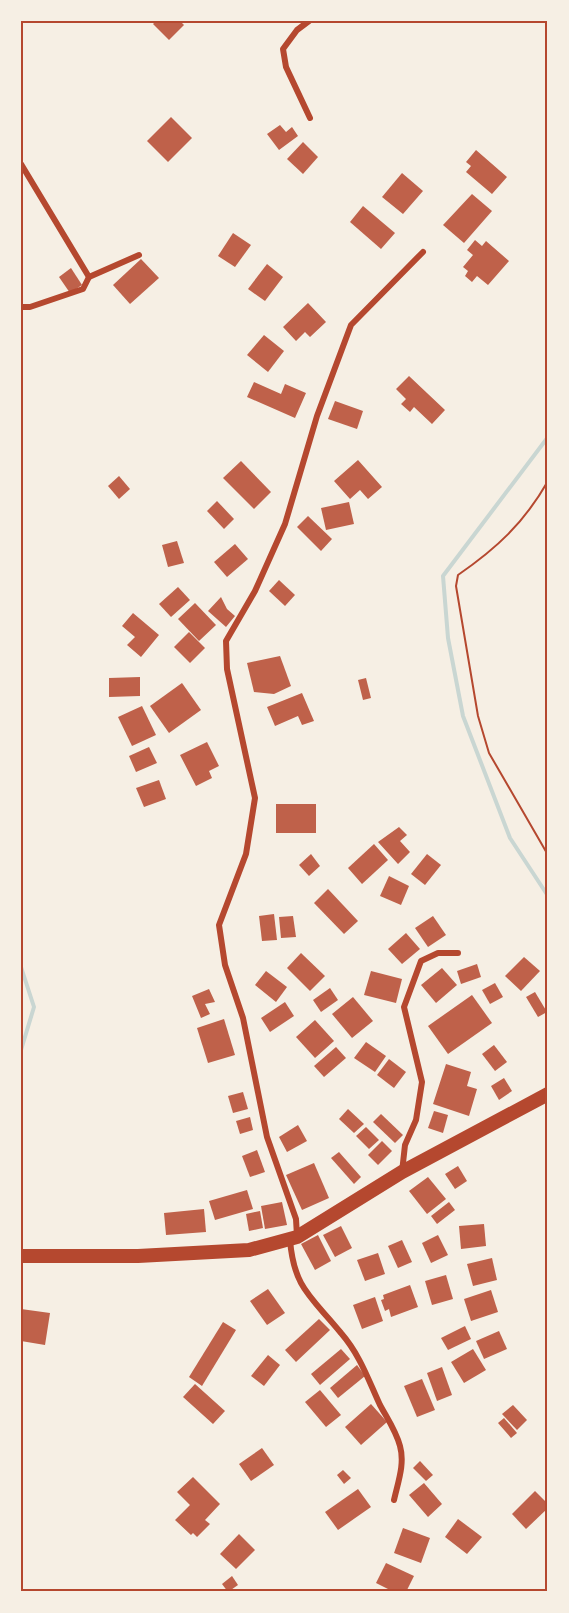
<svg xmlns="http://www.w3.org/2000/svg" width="569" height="1613" font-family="'Zilla Slab',serif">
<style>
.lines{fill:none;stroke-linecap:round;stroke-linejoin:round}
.stream{stroke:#c9d6d2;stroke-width:4}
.building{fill:#bf614a}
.path{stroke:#b5482f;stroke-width:2}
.minor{stroke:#b5482f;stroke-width:6}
.primary{stroke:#b5482f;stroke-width:14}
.neatline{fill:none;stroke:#b5482f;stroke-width:2}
</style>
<rect width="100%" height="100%" fill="#f6efe4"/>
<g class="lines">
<!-- stream -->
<g class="stream">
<path d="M 548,437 L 443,576 L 448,638 L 463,716 L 510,838 L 548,896"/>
<path d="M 21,967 L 34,1007 L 21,1050"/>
</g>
</g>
<!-- building -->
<g class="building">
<path d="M 156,21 L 180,21 L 184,25 L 169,40 L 153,24 Z"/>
<path d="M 171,117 L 192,138 L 168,162 L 147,141 Z"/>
<path d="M 280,125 L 286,132 L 292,127 L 298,136 L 279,150 L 267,134 Z"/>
<path d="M 303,142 L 318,157 L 303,174 L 287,159 Z"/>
<path d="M 476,150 L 507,177 L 492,194 L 466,172 L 471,166 L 466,162 Z"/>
<path d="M 402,173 L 423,191 L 403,214 L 382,197 Z"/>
<path d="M 472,194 L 492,211 L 464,243 L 443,225 Z"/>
<path d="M 363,206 L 395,233 L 381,249 L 350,222 Z"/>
<path d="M 233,233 L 251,245 L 235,267 L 218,256 Z"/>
<path d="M 475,240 L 482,246 L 486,241 L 509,261 L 488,285 L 477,276 L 472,282 L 465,276 L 468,271 L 463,267 L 473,255 L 467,250 Z"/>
<path d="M 141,259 L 159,278 L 130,304 L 113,285 Z"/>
<path d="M 267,264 L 283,277 L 265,301 L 248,289 Z"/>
<path d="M 71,268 L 82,285 L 70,293 L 59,277 Z"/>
<path d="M 308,303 L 326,322 L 310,337 L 305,332 L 296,341 L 283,327 Z"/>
<path d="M 264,335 L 284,351 L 268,372 L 247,355 Z"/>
<path d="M 409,376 L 445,410 L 432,424 L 414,407 L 410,412 L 401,404 L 406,399 L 396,389 Z"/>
<path d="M 254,382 L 281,394 L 285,384 L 306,393 L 295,418 L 247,397 Z"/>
<path d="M 335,401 L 363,411 L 357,429 L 328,419 Z"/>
<path d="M 358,460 L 382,487 L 368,499 L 360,490 L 350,499 L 334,481 Z"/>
<path d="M 241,461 L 271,492 L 254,509 L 223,478 Z"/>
<path d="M 119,476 L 130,489 L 119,499 L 108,486 Z"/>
<path d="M 217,501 L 234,519 L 224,529 L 207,511 Z"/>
<path d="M 349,502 L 354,524 L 326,530 L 321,508 Z"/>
<path d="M 308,516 L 332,539 L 321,551 L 297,527 Z"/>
<path d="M 177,541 L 184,563 L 168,567 L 162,545 Z"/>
<path d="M 235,544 L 248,559 L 227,577 L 214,562 Z"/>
<path d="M 279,580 L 295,595 L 285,606 L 269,591 Z"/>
<path d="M 178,587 L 190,600 L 171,617 L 159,604 Z"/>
<path d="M 221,597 L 227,609 L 235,616 L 226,627 L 208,611 Z"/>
<path d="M 195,603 L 216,625 L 199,641 L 178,619 Z"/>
<path d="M 133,613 L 159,635 L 141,657 L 127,645 L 135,637 L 122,626 Z"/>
<path d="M 189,632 L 205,648 L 190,663 L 174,647 Z"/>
<path d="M 280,656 L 291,686 L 274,694 L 254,692 L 247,663 Z"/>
<path d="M 140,677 L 140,696 L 109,697 L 109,678 Z"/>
<path d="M 366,678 L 371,698 L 363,700 L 358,680 Z"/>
<path d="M 182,683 L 201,710 L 169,733 L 150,706 Z"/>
<path d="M 302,693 L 314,721 L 302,725 L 298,716 L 275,726 L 267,707 Z"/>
<path d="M 142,706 L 156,735 L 132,746 L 118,717 Z"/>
<path d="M 207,742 L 219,766 L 209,771 L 212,778 L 196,786 L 180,755 Z"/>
<path d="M 149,747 L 157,763 L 136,772 L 129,756 Z"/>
<path d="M 159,780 L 166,799 L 144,807 L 136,788 Z"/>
<rect x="276" y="804" width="40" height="29"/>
<path d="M 399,827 L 407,835 L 400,841 L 410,852 L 398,864 L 378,842 Z"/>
<path d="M 374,844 L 388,860 L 362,884 L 348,868 Z"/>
<path d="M 311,854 L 320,866 L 309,876 L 299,865 Z"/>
<path d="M 427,854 L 441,865 L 425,885 L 411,874 Z"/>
<path d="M 389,876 L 409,886 L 401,905 L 380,896 Z"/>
<path d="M 328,889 L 358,921 L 344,934 L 314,903 Z"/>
<path d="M 274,914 L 277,940 L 262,941 L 259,916 Z"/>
<path d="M 293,916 L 296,937 L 281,938 L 279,917 Z"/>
<path d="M 433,916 L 446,935 L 428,947 L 415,928 Z"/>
<path d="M 406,933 L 420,949 L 402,964 L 388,949 Z"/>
<path d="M 301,953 L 325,976 L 310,991 L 287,968 Z"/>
<path d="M 524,957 L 540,971 L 521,991 L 505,976 Z"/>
<path d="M 477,964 L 481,977 L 461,984 L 457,971 Z"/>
<path d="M 442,968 L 457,985 L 436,1003 L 421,985 Z"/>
<path d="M 266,971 L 287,987 L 276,1002 L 255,985 Z"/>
<path d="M 371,971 L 402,979 L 396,1003 L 364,995 Z"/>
<path d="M 495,983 L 503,997 L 490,1004 L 482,990 Z"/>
<path d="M 330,988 L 338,1000 L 321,1012 L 313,1000 Z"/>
<path d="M 209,989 L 215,1002 L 205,1004 L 210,1014 L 201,1018 L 192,996 Z"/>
<path d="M 535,992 L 547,1012 L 538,1017 L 526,997 Z"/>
<path d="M 472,995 L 492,1023 L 448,1054 L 428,1026 Z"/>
<path d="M 353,997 L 373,1021 L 352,1038 L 332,1014 Z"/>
<path d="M 285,1002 L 294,1016 L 270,1032 L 261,1018 Z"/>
<path d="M 224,1019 L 235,1055 L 208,1063 L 197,1028 Z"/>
<path d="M 315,1020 L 334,1041 L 315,1058 L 296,1037 Z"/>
<path d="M 366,1042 L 386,1056 L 375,1072 L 354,1058 Z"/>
<path d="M 494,1045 L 507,1062 L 495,1071 L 482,1054 Z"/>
<path d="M 336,1047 L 346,1058 L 324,1077 L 314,1066 Z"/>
<path d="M 389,1059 L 406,1072 L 394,1088 L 377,1075 Z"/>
<path d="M 446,1064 L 471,1072 L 467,1086 L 477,1089 L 469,1116 L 433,1104 Z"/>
<path d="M 504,1078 L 512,1091 L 499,1100 L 491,1086 Z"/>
<path d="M 243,1092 L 248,1109 L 233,1113 L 228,1096 Z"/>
<path d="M 348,1109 L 364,1124 L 354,1133 L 339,1119 Z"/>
<path d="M 434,1111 L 448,1115 L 443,1133 L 428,1128 Z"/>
<path d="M 381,1114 L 403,1135 L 395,1143 L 373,1122 Z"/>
<path d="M 250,1117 L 253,1130 L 240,1134 L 236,1121 Z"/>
<path d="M 298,1125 L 307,1141 L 287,1152 L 279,1137 Z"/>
<path d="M 366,1127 L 379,1140 L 369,1149 L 356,1136 Z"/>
<path d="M 382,1141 L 392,1151 L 378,1165 L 368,1155 Z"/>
<path d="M 257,1150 L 265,1172 L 250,1177 L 242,1156 Z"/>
<path d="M 339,1152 L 361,1177 L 354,1184 L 331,1158 Z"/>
<path d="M 314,1163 L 329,1198 L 302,1210 L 286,1175 Z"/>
<path d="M 458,1166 L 467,1181 L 455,1189 L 445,1174 Z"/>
<path d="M 428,1177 L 446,1199 L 427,1214 L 409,1191 Z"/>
<path d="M 247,1190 L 253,1209 L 215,1220 L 209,1201 Z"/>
<path d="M 282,1202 L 287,1225 L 265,1229 L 261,1206 Z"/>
<path d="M 449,1202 L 455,1210 L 437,1224 L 431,1216 Z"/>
<path d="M 204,1209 L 206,1232 L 166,1235 L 164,1213 Z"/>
<path d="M 260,1211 L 263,1228 L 249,1231 L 246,1214 Z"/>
<path d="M 484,1224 L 486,1246 L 461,1249 L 459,1226 Z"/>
<path d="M 341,1226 L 352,1248 L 335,1257 L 323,1235 Z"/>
<path d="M 318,1235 L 331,1261 L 315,1270 L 301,1244 Z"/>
<path d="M 438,1235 L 448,1255 L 431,1263 L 422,1243 Z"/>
<path d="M 402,1240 L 412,1262 L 398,1268 L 388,1246 Z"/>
<path d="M 378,1253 L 385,1274 L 365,1281 L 357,1260 Z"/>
<path d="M 492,1258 L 497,1280 L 473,1286 L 467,1264 Z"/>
<path d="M 446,1275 L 453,1299 L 432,1305 L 425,1281 Z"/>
<path d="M 410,1285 L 418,1307 L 391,1317 L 389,1309 L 385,1311 L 381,1300 L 384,1299 L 383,1295 Z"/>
<path d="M 268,1289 L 285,1313 L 267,1325 L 250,1301 Z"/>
<path d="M 491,1290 L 498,1312 L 471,1321 L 464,1299 Z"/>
<path d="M 375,1297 L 383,1321 L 362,1329 L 353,1305 Z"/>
<path d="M 21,1309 L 50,1313 L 45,1345 L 21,1341 Z"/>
<path d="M 319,1319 L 330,1330 L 296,1362 L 285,1350 Z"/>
<path d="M 223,1322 L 236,1330 L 202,1386 L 189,1377 Z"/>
<path d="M 465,1326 L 471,1339 L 448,1350 L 441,1338 Z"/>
<path d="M 499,1331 L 507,1349 L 484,1359 L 476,1341 Z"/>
<path d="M 341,1349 L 350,1359 L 320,1385 L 311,1374 Z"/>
<path d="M 473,1349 L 486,1370 L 464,1383 L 451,1362 Z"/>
<path d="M 268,1355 L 280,1365 L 264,1386 L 251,1376 Z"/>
<path d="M 357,1365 L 365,1376 L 338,1398 L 330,1388 Z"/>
<path d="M 442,1367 L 452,1395 L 437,1401 L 427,1373 Z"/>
<path d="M 422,1379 L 435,1410 L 417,1417 L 404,1386 Z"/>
<path d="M 195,1384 L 225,1411 L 213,1424 L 183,1397 Z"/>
<path d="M 320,1390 L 341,1415 L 326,1427 L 305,1402 Z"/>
<path d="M 371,1404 L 387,1422 L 361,1445 L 345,1427 Z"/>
<path d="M 513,1405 L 527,1420 L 517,1430 L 502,1414 Z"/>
<path d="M 504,1418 L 517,1433 L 511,1438 L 498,1423 Z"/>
<path d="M 262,1448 L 274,1465 L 251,1481 L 239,1464 Z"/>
<path d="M 420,1461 L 433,1475 L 426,1481 L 413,1468 Z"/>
<path d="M 343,1470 L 351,1478 L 344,1484 L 337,1475 Z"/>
<path d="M 193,1477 L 220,1504 L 205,1520 L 210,1524 L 197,1537 L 193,1533 L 191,1535 L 175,1520 L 190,1505 L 177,1492 Z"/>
<path d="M 424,1483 L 442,1504 L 428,1517 L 409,1495 Z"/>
<path d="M 358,1489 L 371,1507 L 338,1530 L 325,1512 Z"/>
<path d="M 535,1491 L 548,1504 L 548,1508 L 526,1529 L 512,1514 Z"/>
<path d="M 458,1519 L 482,1537 L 467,1554 L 445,1537 Z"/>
<path d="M 403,1528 L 430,1538 L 421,1563 L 394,1553 Z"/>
<path d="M 239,1534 L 255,1550 L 236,1569 L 220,1554 Z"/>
<path d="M 386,1563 L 414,1576 L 406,1592 L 394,1592 L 376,1583 Z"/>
<path d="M 232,1576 L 238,1585 L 228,1592 L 222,1584 Z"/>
</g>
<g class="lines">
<!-- path -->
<path class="path" d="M 548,481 C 524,523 497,548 458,575 L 456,586 L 478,716 L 489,753 L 548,855"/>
<!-- minor -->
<g class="minor">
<path d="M 309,21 L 297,30 L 283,49 L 286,67 L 310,118"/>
<path d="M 21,164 L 89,277 L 139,255"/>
<path d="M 21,307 L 30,307 L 83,289 L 89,277"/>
<path d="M 402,1172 L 405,1145 L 416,1120 L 422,1082 L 404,1007 L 421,961 L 438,953 L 458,953"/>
<path d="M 297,1236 L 296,1219 L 267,1137 L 243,1018 L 225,965 L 219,925 L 246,854 L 255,798 L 227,669 L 226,641 L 255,591 L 285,524 L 317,416 L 351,325 L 423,252"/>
<path d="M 290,1240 C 294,1289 312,1297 341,1333 C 360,1355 368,1379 380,1405 C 387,1418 396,1431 400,1446 C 405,1464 398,1482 394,1500"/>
</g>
<!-- primary -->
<path class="primary" d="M 21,1256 L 138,1256 L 249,1250 L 297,1237 L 402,1172 L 548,1094"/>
</g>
<!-- border -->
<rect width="569" height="1613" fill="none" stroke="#f6efe4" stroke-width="45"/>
<rect x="22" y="22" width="524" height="1568" class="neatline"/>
</svg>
